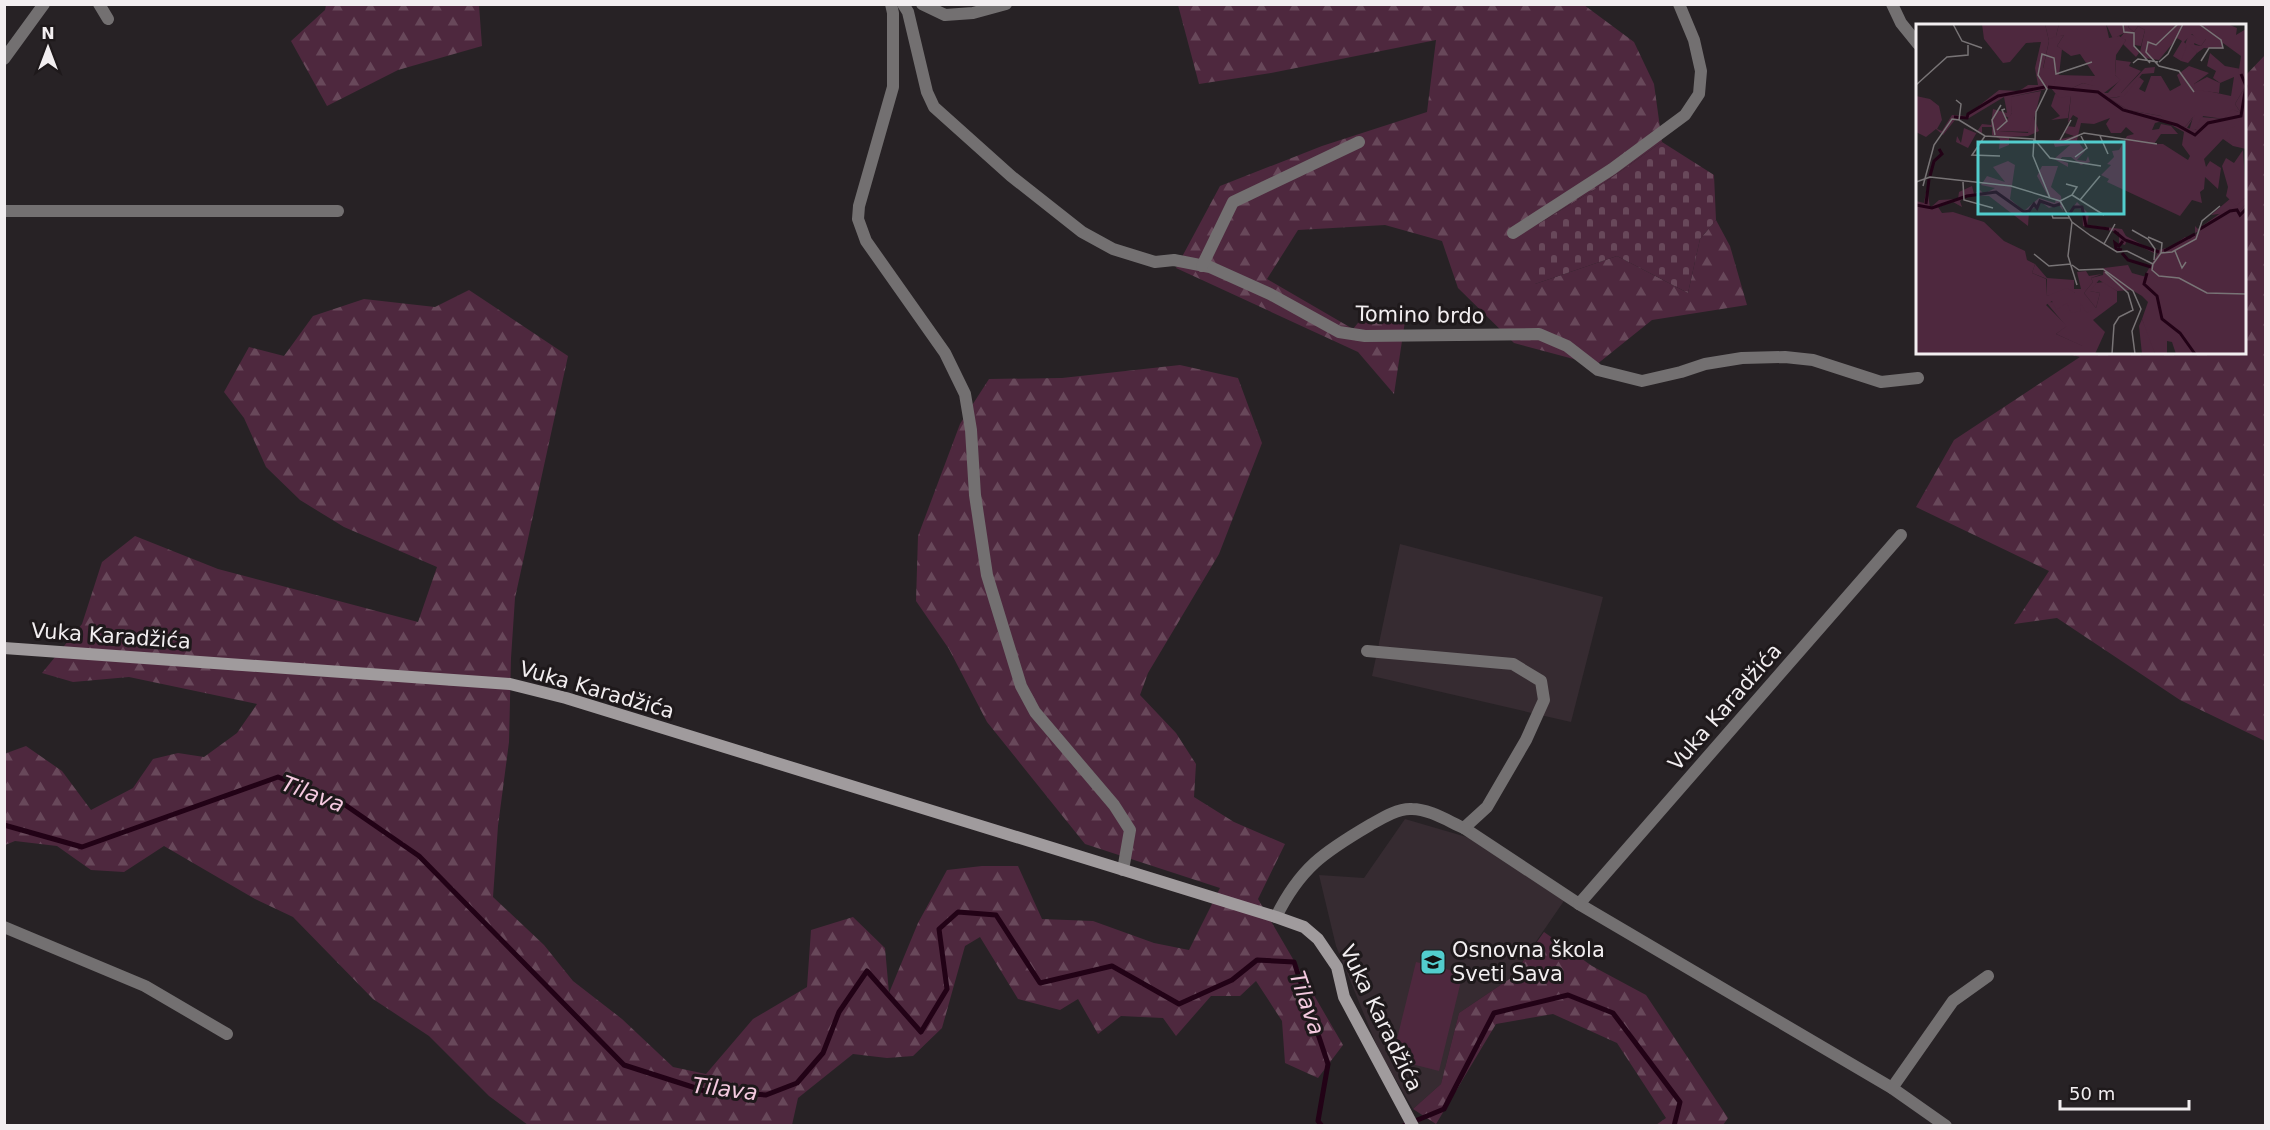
<svg xmlns="http://www.w3.org/2000/svg" width="2270" height="1130" font-family="'DejaVu Sans',sans-serif">
<style>
.built{fill:#362b31}
.grass{fill:#4e283e}
.forest{fill:url(#forest-firs)}
.cemetery{fill:url(#cemetery-stones)}
.lines{fill:none;stroke-linecap:round;stroke-linejoin:round}
.stream{stroke:#220216;stroke-width:5}
.street{stroke:#737071;stroke-width:12}
.secondary{stroke:#a09b9d;stroke-width:12}
.labels{text-anchor:middle;dominant-baseline:central;stroke-width:6;stroke-linejoin:round;paint-order:stroke}
.street-label{font-size:21px;fill:#f2eef0;stroke:#1e191b}
.poi-label{font-size:21px;fill:#f2eef0;stroke:#1e191b;text-anchor:start}
.water-label{font-size:22px;font-style:italic;fill:#f5cae0;stroke:#1e191b}
.inset-river{fill:none;stroke:#220216;stroke-width:3}
.inset-road{fill:none;stroke:#787476;stroke-width:1.5}
.view{fill:#52cdcd;fill-opacity:0.15;stroke:#52cdcd;stroke-width:3}
.inset-edge{fill:none;stroke:#f2eef0;stroke-width:3}
</style>
<defs>
<pattern id="forest-firs" width="22" height="20" patternUnits="userSpaceOnUse" patternTransform="scale(1.5)"><rect width="22" height="20" fill="#4e283e"/><path d="M5 1l3.5 6h-7zM16 11l3.5 6h-7z" fill="#68485a"/></pattern>
<pattern id="cemetery-stones" width="16" height="16" patternUnits="userSpaceOnUse" patternTransform="scale(1.5)"><rect width="16" height="16" fill="#4e283e"/><path d="M2 7V4a2 2 0 0 1 4 0v3zM10 15v-3a2 2 0 0 1 4 0v3z" fill="#68485a"/></pattern>
</defs>
<rect width="100%" height="100%" fill="#272225"/>
<!-- built -->
<g class="built">
<path d="M 1400,544 L 1603,597 L 1571,722 L 1372,676 Z"/>
<path d="M 1405,819 L 1470,838 L 1566,898 L 1511,978 L 1459,1013 L 1441,1084 L 1413,1109 L 1379,1051 L 1336,946 L 1319,875 L 1364,878 Z"/>
</g>
<!-- grass -->
<path class="grass" d="M 1416,962 L 1463,973 L 1439,1071 L 1392,1059 Z"/>
<!-- forest -->
<g class="forest">
<path d="M 326,5 L 479,5 L 482,46 L 398,70 L 327,106 L 291,41 L 325,10 Z"/>
<path d="M 1178,5 L 1584,5 L 1634,42 L 1654,84 L 1662,142 L 1594,190 L 1540,223 L 1535,284 L 1617,256 L 1688,293 L 1700,239 L 1716,220 L 1730,246 L 1747,305 L 1652,320 L 1596,365 L 1514,343 L 1458,288 L 1442,241 L 1385,225 L 1298,230 L 1267,279 L 1353,329 L 1371,307 L 1405,321 L 1394,394 L 1358,352 L 1176,268 L 1220,186 L 1322,146 L 1427,112 L 1436,40 L 1271,73 L 1199,84 Z"/>
<path d="M 2265,55 L 2265,741 L 2180,700 L 2057,618 L 2014,624 L 2049,571 L 1916,507 L 1954,440 L 2080,357 L 2065,353 L 2244,352 L 2245,76 Z"/>
<path d="M 469,290 L 568,356 L 515,598 L 511,658 L 509,742 L 498,826 L 493,897 L 544,945 L 573,981 L 622,1019 L 673,1067 L 706,1074 L 753,1019 L 807,987 L 811,930 L 853,917 L 885,948 L 889,993 L 918,923 L 947,870 L 982,866 L 1018,866 L 1042,919 L 1093,921 L 1154,943 L 1189,950 L 1220,888 L 1085,844 L 987,722 L 949,649 L 916,601 L 918,536 L 960,424 L 989,379 L 1062,378 L 1180,365 L 1238,378 L 1262,443 L 1219,554 L 1148,673 L 1140,695 L 1176,733 L 1196,764 L 1194,797 L 1234,822 L 1285,844 L 1258,899 L 1343,1045 L 1318,1078 L 1285,1063 L 1282,1021 L 1256,981 L 1240,996 L 1211,996 L 1176,1036 L 1163,1018 L 1121,1016 L 1098,1034 L 1078,999 L 1060,1010 L 1018,999 L 980,937 L 965,946 L 942,1028 L 913,1056 L 887,1058 L 853,1054 L 798,1098 L 792,1125 L 528,1125 L 489,1096 L 429,1036 L 373,999 L 293,917 L 255,899 L 164,846 L 124,872 L 91,870 L 57,846 L 15,841 L 5,845 L 4,754 L 26,746 L 62,771 L 91,810 L 133,788 L 153,759 L 178,753 L 204,757 L 237,733 L 257,704 L 129,677 L 73,682 L 42,673 L 82,624 L 102,562 L 135,536 L 218,569 L 418,622 L 437,567 L 344,527 L 300,500 L 266,467 L 244,418 L 224,392 L 249,347 L 284,356 L 313,316 L 364,299 L 435,307 Z"/>
<path d="M 1544,932 L 1592,966 L 1646,995 L 1728,1118 L 1723,1125 L 1656,1125 L 1666,1118 L 1617,1043 L 1553,1014 L 1496,1024 L 1436,1124 L 1413,1109 L 1441,1084 L 1459,1013 L 1511,978 Z"/>
</g>
<!-- cemetery -->
<path class="cemetery" d="M 1662,142 L 1714,175 L 1716,220 L 1700,239 L 1688,293 L 1617,256 L 1535,284 L 1534,232 L 1540,223 L 1594,190 Z"/>
<g class="lines">
<!-- stream -->
<g class="stream">
<path d="M 4,825 L 82,847 L 278,777 L 338,800 L 419,856 L 624,1065 L 705,1091 L 766,1095 L 797,1083 L 823,1053 L 839,1012 L 867,971 L 921,1032 L 947,989 L 939,929 L 958,912 L 996,915 L 1040,983 L 1112,966 L 1179,1004 L 1232,980 L 1257,960 L 1294,962 L 1328,1064 L 1318,1121 L 1322,1126"/>
<path d="M 1403,1126 L 1444,1109 L 1494,1013 L 1568,995 L 1613,1013 L 1680,1102 L 1674,1126"/>
</g>
<!-- street -->
<g class="street">
<path d="M 99,4 L 108,19"/>
<path d="M 891,4 L 893,13 L 893,87 L 859,206 L 858,219 L 866,241 L 945,353 L 965,394 L 971,430 L 975,495 L 987,575 L 1021,686 L 1035,712 L 1114,805 L 1130,830 L 1123,870"/>
<path d="M 903,4 L 908,12 L 927,92 L 934,107 L 1011,176 L 1082,232 L 1113,249 L 1155,262 L 1174,260 L 1210,267 L 1270,294 L 1339,332 L 1365,336 L 1539,334 L 1567,346 L 1598,370 L 1642,381 L 1681,372 L 1705,364 L 1742,358 L 1785,357 L 1813,360 L 1881,382 L 1918,378"/>
<path d="M 922,4 L 945,15 L 973,13 L 1006,4"/>
<path d="M 1892,4 L 1901,23 L 1918,44"/>
<path d="M 4,59 L 44,4"/>
<path d="M 4,211 L 338,211"/>
<path d="M 1513,233 L 1612,169 L 1685,115 L 1699,94 L 1701,71 L 1694,40 L 1679,4"/>
<path d="M 1202,266 L 1233,202 L 1359,142"/>
<path d="M 1464,828 L 1579,904 L 1901,535"/>
<path d="M 1579,904 L 1892,1088 L 1946,1126"/>
<path d="M 1276,917 C 1300,868 1324,852 1370,825 C 1382,818 1398,808 1412,809 C 1429,809 1448,821 1464,828 L 1487,807 L 1526,740 L 1544,700 L 1541,681 L 1513,664 L 1367,651"/>
<path d="M 4,927 L 145,986 L 227,1034"/>
<path d="M 1892,1088 L 1953,1001 L 1988,976"/>
</g>
<!-- secondary -->
<path class="secondary" d="M 4,648 L 510,684 L 566,698 L 1276,917 L 1304,927 L 1318,939 L 1337,967 L 1344,997 L 1413,1126"/>
</g>
<!-- icons -->
<defs>
<g id="school-square" transform="scale(1.35)"><rect x="-9" y="-9" width="18" height="18" rx="4" fill="#52cdcd" stroke="#1e191b"/><path d="M0-5L7-2L0 1L-7-2ZM-4 1L0 2.5L4 1V4Q0 6-4 4Z" fill="#111"/></g>
</defs>
<g fill-rule="evenodd">
<use href="#school-square" x="1433" y="962"/>
</g>
<g class="labels">
<!-- street labels -->
<g class="street-label">
<text transform="translate(1420 315) rotate(1)">Tomino brdo</text>
<text transform="translate(111 636) rotate(4)">Vuka Karadžića</text>
<text transform="translate(597 690) rotate(16)">Vuka Karadžića</text>
<text transform="translate(1725 707) rotate(-49)">Vuka Karadžića</text>
<text transform="translate(1381 1018) rotate(64)">Vuka Karadžića</text>
</g>
<!-- poi labels -->
<g class="poi-label">
<text x="1452" y="950">Osnovna škola<tspan x="1452" dy="24">Sveti Sava</tspan></text>
</g>
<!-- water labels -->
<g class="water-label">
<text transform="translate(313 794) rotate(21)">Tilava</text>
<text transform="translate(1307 1003) rotate(71)">Tilava</text>
<text transform="translate(725 1089) rotate(7)">Tilava</text>
</g>
</g>
<!-- overview -->
<g transform="translate(1916 24)">
<rect width="330" height="330" fill="#272225"/>
<path d="M 129,0 L 143,0 L 140,12 L 148,11 L 141,22 L 146,25 L 143,51 L 179,52 L 180,63 L 167,59 L 154,65 L 138,63 L 127,45 L 133,17 ZM 190,0 L 214,0 L 212,3 L 218,8 L 222,2 L 229,6 L 225,22 L 218,21 L 223,29 L 220,33 L 207,20 L 210,16 L 204,14 L 208,9 L 197,15 ZM 273,10 L 290,15 L 285,22 L 278,19 L 281,29 L 272,39 L 265,37 L 265,31 ZM 294,29 L 309,42 L 325,45 L 329,63 L 319,80 L 325,89 L 317,86 L 308,95 L 287,92 L 283,105 L 273,107 L 277,93 L 269,103 L 248,98 L 245,92 L 212,86 L 193,74 L 203,73 L 223,53 L 228,57 L 223,65 L 229,68 L 235,52 L 245,52 L 254,67 L 265,61 L 261,51 L 273,42 L 293,49 L 278,60 L 282,65 L 315,72 L 318,53 L 304,59 L 297,54 L 300,47 L 291,42 ZM 200,36 L 215,38 L 213,42 L 225,47 L 205,69 L 190,71 L 204,56 L 199,51 ZM 125,67 L 115,108 L 82,107 L 96,89 L 94,73 ZM 139,70 L 155,72 L 152,94 L 135,96 L 144,92 L 135,82 ZM 330,173 L 330,180 L 324,187 L 295,191 L 315,174 L 320,181 ZM 119,240 L 131,254 L 158,256 L 158,265 L 165,265 L 161,248 L 170,247 L 173,252 L 186,250 L 175,254 L 177,258 L 168,269 L 180,284 L 184,269 L 173,267 L 180,259 L 188,258 L 201,267 L 201,278 L 177,296 L 189,308 L 179,330 L 167,330 L 166,322 L 140,310 L 150,302 L 130,278 L 164,279 L 158,268 L 131,272 L 131,255 L 116,249 ZM 226,295 L 236,317 L 239,330 L 226,330 L 223,302 Z" fill="#4e283e"/>
<path d="M 66,0 L 129,0 L 133,17 L 127,44 L 141,46 L 138,62 L 154,65 L 167,59 L 179,62 L 175,58 L 179,52 L 164,30 L 155,32 L 141,22 L 148,11 L 133,15 L 140,12 L 143,0 L 190,0 L 193,14 L 203,12 L 210,16 L 200,31 L 199,51 L 205,56 L 188,69 L 205,69 L 229,44 L 239,43 L 238,49 L 226,50 L 208,72 L 193,74 L 212,86 L 245,92 L 250,96 L 239,99 L 236,106 L 243,105 L 245,100 L 255,102 L 262,110 L 245,110 L 238,120 L 247,120 L 272,136 L 274,132 L 266,121 L 268,108 L 250,98 L 269,103 L 279,91 L 271,104 L 280,106 L 285,93 L 308,95 L 316,85 L 325,89 L 319,80 L 329,63 L 322,52 L 325,32 L 307,19 L 307,25 L 288,24 L 281,29 L 273,20 L 285,22 L 290,15 L 281,15 L 276,10 L 268,18 L 271,21 L 265,37 L 257,32 L 266,17 L 261,14 L 243,36 L 229,34 L 224,28 L 229,6 L 222,2 L 218,8 L 212,3 L 214,0 L 314,1 L 321,4 L 320,11 L 330,5 L 330,125 L 317,122 L 307,115 L 288,135 L 290,143 L 294,137 L 305,144 L 302,165 L 289,153 L 288,165 L 284,168 L 286,179 L 276,176 L 264,192 L 191,158 L 193,155 L 185,151 L 195,141 L 191,140 L 198,133 L 196,127 L 203,126 L 211,112 L 218,110 L 210,103 L 205,109 L 195,109 L 190,100 L 194,94 L 178,100 L 165,99 L 161,116 L 169,127 L 161,136 L 170,137 L 172,132 L 174,138 L 165,141 L 155,133 L 146,133 L 144,136 L 152,139 L 152,143 L 138,135 L 154,121 L 139,123 L 137,117 L 158,112 L 149,109 L 151,102 L 159,103 L 162,94 L 157,91 L 152,99 L 155,72 L 143,74 L 135,64 L 95,73 L 96,89 L 93,94 L 89,92 L 91,97 L 82,107 L 112,109 L 117,91 L 123,107 L 112,112 L 93,113 L 93,121 L 83,125 L 84,115 L 76,111 L 76,103 L 66,103 L 66,109 L 61,108 L 52,124 L 40,118 L 41,112 L 45,119 L 48,104 L 60,109 L 66,100 L 75,101 L 77,85 L 91,89 L 88,73 L 53,94 L 39,96 L 27,111 L 20,105 L 10,113 L 0,108 L 0,72 L 14,75 L 23,82 L 26,96 L 21,105 L 26,107 L 36,91 L 50,92 L 83,66 L 103,67 L 112,61 L 122,61 L 119,44 L 125,18 L 110,19 L 94,38 L 87,39 L 68,15 ZM 291,53 L 304,59 L 303,69 L 280,66 L 278,60 ZM 327,126 L 330,173 L 320,182 L 310,172 L 312,163 L 306,142 L 310,134 L 318,139 ZM 92,137 L 99,141 L 94,175 L 108,187 L 123,174 L 139,179 L 140,175 L 132,172 L 121,152 L 126,142 L 142,142 L 135,163 L 145,172 L 147,187 L 143,181 L 133,184 L 125,178 L 113,188 L 112,202 L 73,172 L 51,171 L 44,177 L 46,183 L 37,178 L 22,183 L 26,189 L 37,188 L 68,198 L 88,217 L 109,227 L 111,236 L 119,240 L 116,249 L 130,255 L 131,272 L 151,264 L 158,268 L 176,286 L 171,289 L 164,279 L 165,287 L 155,289 L 151,279 L 140,286 L 136,277 L 130,281 L 151,302 L 140,310 L 167,322 L 167,330 L 0,330 L 0,177 L 8,179 L 11,163 L 14,184 L 23,176 L 42,175 L 43,168 L 56,162 L 58,170 L 64,166 L 68,170 L 79,164 L 65,161 L 71,152 L 89,158 L 77,143 ZM 161,178 L 173,190 L 171,201 L 206,205 L 210,212 L 238,227 L 255,223 L 269,213 L 274,216 L 259,226 L 238,229 L 211,216 L 209,221 L 203,219 L 203,208 L 167,202 L 166,185 L 158,184 L 154,190 L 153,189 ZM 330,180 L 330,330 L 260,330 L 256,318 L 251,317 L 251,329 L 239,330 L 226,295 L 232,278 L 226,272 L 216,266 L 201,267 L 183,256 L 174,267 L 184,269 L 180,284 L 168,269 L 177,258 L 175,254 L 187,251 L 188,244 L 212,241 L 216,249 L 234,254 L 291,203 L 279,209 L 279,202 L 282,205 L 306,188 L 324,187 Z" fill="#4e283e"/>
<path d="M 330,88 L 330,124 L 315,118 L 310,105 L 318,103 ZM 330,184 L 330,330 L 276,330 L 262,308 L 246,295 L 239,267 L 227,261 L 228,253 L 243,227 L 254,226 L 262,218 L 274,215 L 306,189 L 322,187 L 325,190 Z" fill="#4e283e"/>
<path class="inset-river" d="M 132,63 L 182,68 L 207,86 L 261,101 L 279,111 L 292,99 L 325,92 L 330,62 L 325,50M 38,93 L 51,94 L 52,90 L 82,72 L 129,63M 14,152 L 18,137 L 26,130 L 23,125M 10,180 L 13,155M 0,181 L 16,184 L 51,172 L 80,168 L 108,188 L 113,187 L 118,180 L 121,184 L 124,177 L 138,182 L 144,180M 154,189 L 158,183 L 166,183 L 170,202 L 193,205M 284,205 L 314,187 L 321,186 L 324,191 L 330,185M 198,207 L 209,216 L 243,228M 206,226 L 200,225 L 199,219 L 203,222 L 207,217M 248,227 L 279,210M 206,229 L 212,236 L 235,243M 231,249 L 228,260 L 241,272 L 246,295 L 264,309 L 279,330"/>
<path class="inset-road" d="M 37,0 L 46,17 L 66,24M 207,0 L 208,8 L 218,9 L 218,22 L 234,39M 262,0 L 240,21 L 232,18 L 230,28 L 243,42 L 263,47 L 278,68M 283,0 L 305,16 L 307,24 L 293,24 L 285,37M 176,38 L 140,50 L 138,34 L 126,30 L 122,51 L 131,65 L 120,88 L 119,116 L 134,134 L 185,142M 243,38 L 252,30 L 267,0M 217,39 L 222,35 L 242,38M 0,61 L 31,33 L 52,31 L 52,21M 40,76 L 45,80 L 43,96M 43,96 L 69,112 L 118,115 L 117,132 L 134,174M 81,106 L 91,97 L 86,86 L 89,85M 79,111 L 76,96 L 85,81M 69,112 L 56,131 L 84,132M 184,112 L 192,130M 144,116 L 155,96M 119,117 L 147,118 L 168,109 L 241,120M 159,133 L 171,124 L 165,112M 0,158 L 14,153 L 95,162 L 144,177 L 156,198 L 175,212 L 201,228 L 211,227 L 237,240 L 245,229 L 256,228 L 280,215 L 286,197 L 304,182M 47,158 L 48,176 L 77,184M 7,162 L 18,121 L 36,95 L 43,96M 156,171 L 164,176 L 184,152M 164,176 L 188,191M 144,177 L 156,171 L 161,163 L 150,160M 136,191 L 137,194 L 154,194M 156,198 L 152,232 L 161,261M 216,206 L 232,215 L 239,225 L 238,236M 232,213 L 246,219 L 245,229M 188,220 L 199,200M 259,227 L 266,244 L 270,238M 118,230 L 133,242 L 155,240M 237,240 L 236,246 L 243,252 L 263,254 L 291,269 L 330,270M 156,241 L 163,246 L 187,245 L 217,267 L 225,285 L 216,307 L 219,330M 189,248 L 212,269 L 217,286 L 203,293 L 198,301 L 196,330"/>
<path class="view" d="M 62,118 L 208,118 L 208,190 L 62,190 Z"/>
<rect width="330" height="330" class="inset-edge"/>
</g>
<!-- border -->
<rect width="2270" height="1130" fill="none" stroke="#f2eef0" stroke-width="12"/>
<!-- north arrow -->
<g transform="translate(48 48)" stroke="#1e191b" stroke-width="4.5" paint-order="stroke">
<path d="M0-4.5L10 22L0 15L-10 22Z" fill="#f2eef0"/>
<text y="-9" font-size="16" font-weight="bold" text-anchor="middle" fill="#f2eef0">N</text>
</g>
<!-- scale -->
<path d="M2060 1100v9h129v-9" fill="none" stroke="#f2eef0" stroke-width="3"/>
<text x="2069" y="1100" font-size="18" fill="#f2eef0" stroke="#1e191b" stroke-width="4.5" paint-order="stroke">50 m</text>
</svg>
